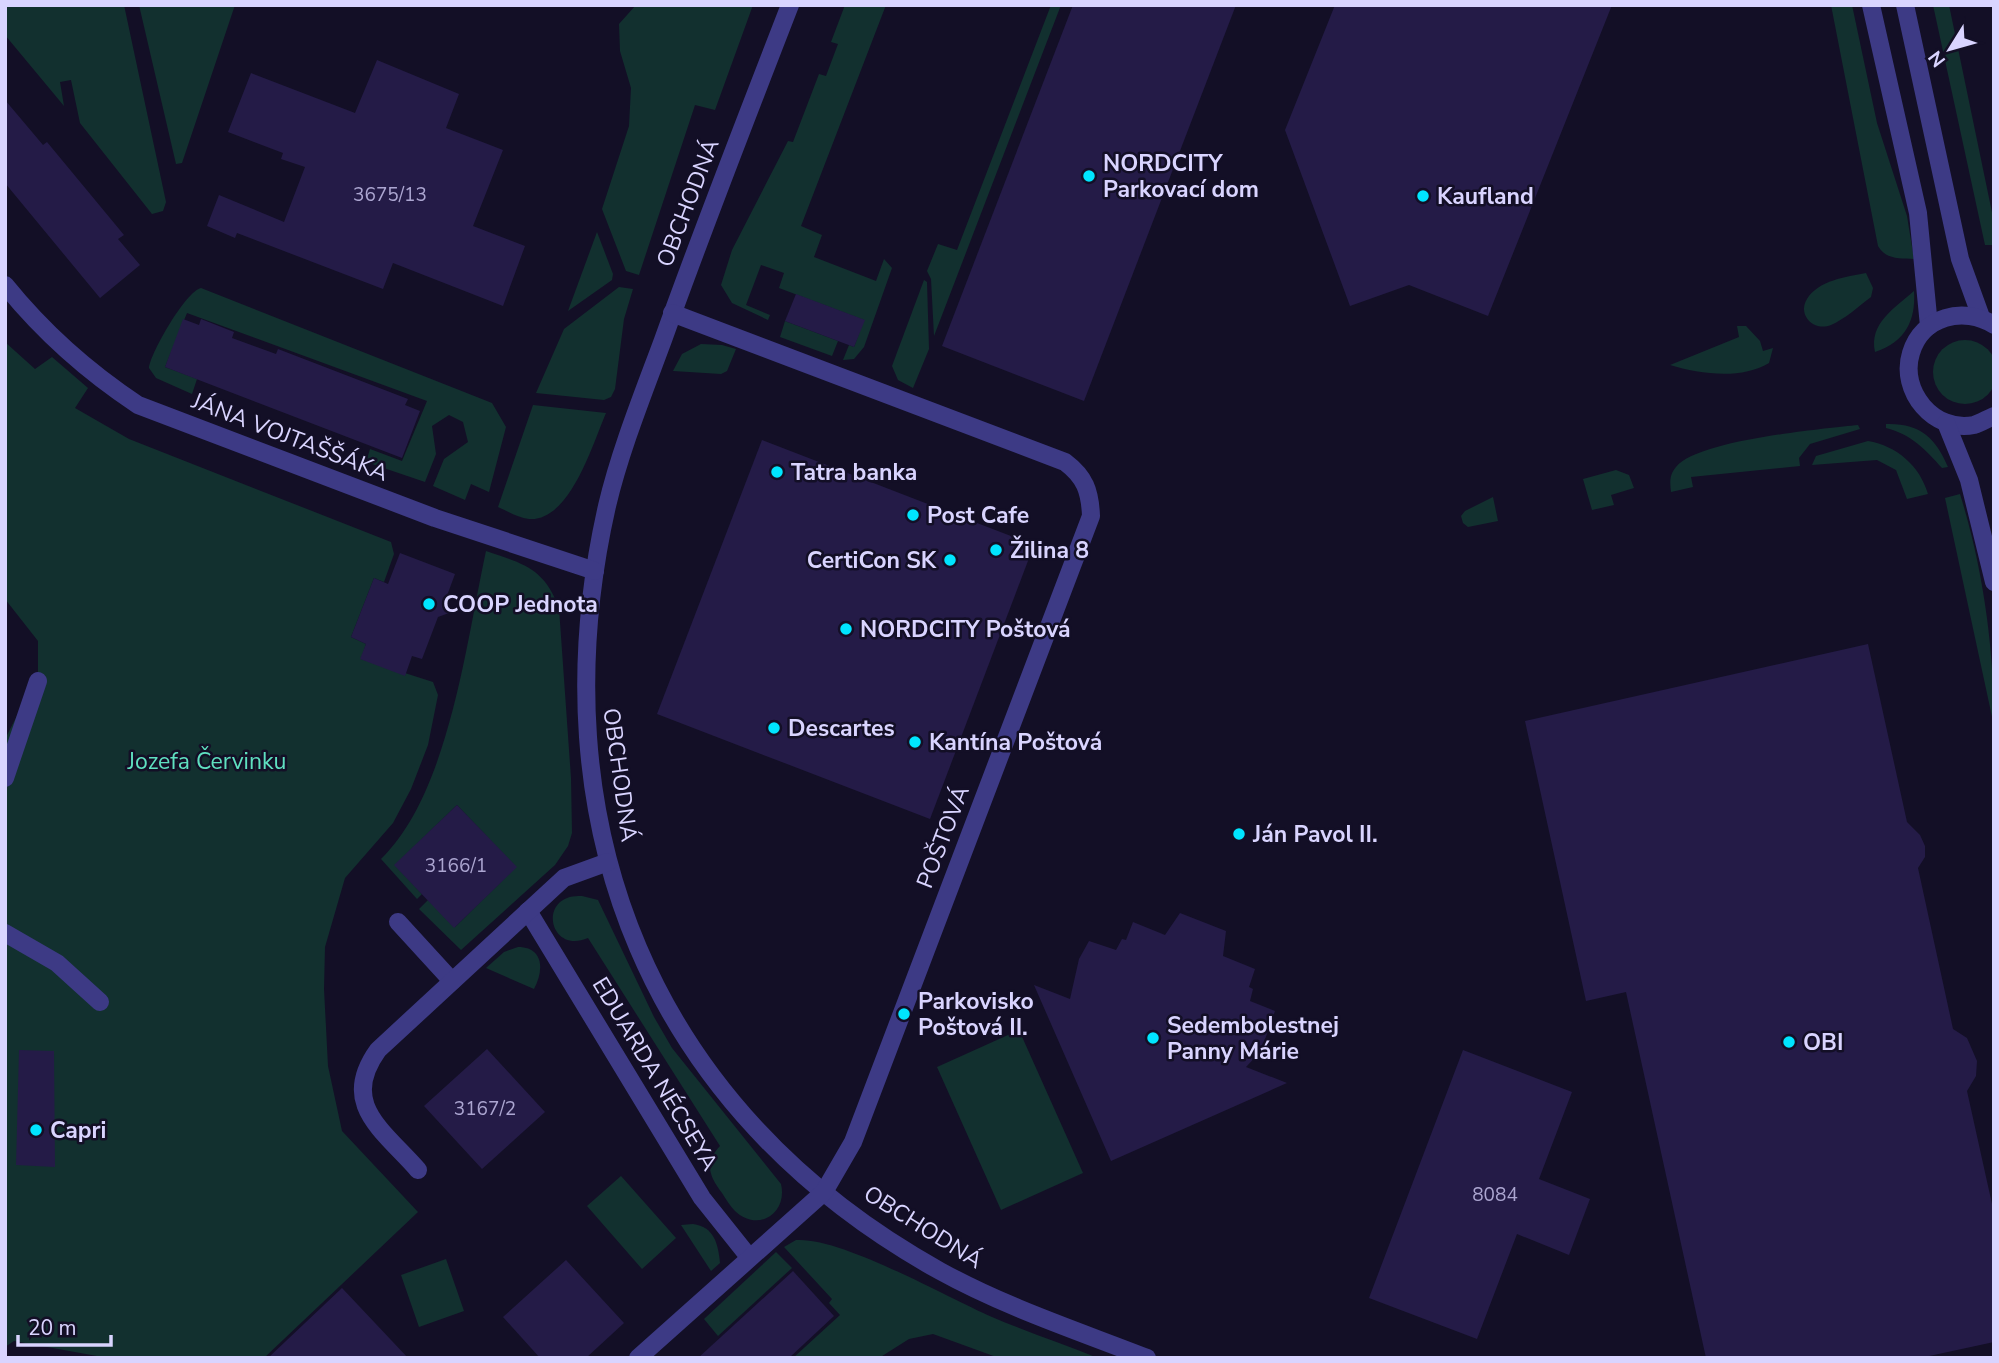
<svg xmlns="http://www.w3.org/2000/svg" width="1999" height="1363" font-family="'Nunito Sans',sans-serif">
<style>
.green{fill:#12302f}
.building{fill:#241b47}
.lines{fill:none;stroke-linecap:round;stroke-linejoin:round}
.minor{stroke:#3d3a85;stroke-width:18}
.poi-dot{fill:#00e5ff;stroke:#130f26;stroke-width:2.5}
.labels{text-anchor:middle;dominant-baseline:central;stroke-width:5;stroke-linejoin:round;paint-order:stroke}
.number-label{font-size:19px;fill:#aca6d1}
.poi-label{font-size:23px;font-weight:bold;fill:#d9d4ff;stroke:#130f26;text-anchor:start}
.street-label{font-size:23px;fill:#d9d4ff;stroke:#130f26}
.park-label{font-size:23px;fill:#5fe0c0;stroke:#130f26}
</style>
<rect width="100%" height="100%" fill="#130f26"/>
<!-- green -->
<g class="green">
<path d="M 5,5 L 124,5 L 166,202 L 163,211 L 152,214 L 80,123 L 71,80 L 60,82 L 64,106 L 5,35 Z"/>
<path d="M 139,5 L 235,5 L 182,163 L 176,164 Z"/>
<path d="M 636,5 L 753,5 L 715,110 L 695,105 L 639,275 L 626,271 L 602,209 L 629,126 L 631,88 L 620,51 L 619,24 Z"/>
<path d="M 845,5 L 886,5 L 801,226 L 822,235 L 814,257 L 876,281 L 884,259 L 892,268 L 864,347 L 854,359 L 843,360 L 849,345 L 854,347 L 864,320 L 779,288 L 784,273 L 761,265 L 746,305 L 770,315 L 768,320 L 732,303 L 721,285 L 732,250 L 788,141 L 793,142 L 819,74 L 826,76 L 838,44 L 831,42 Z"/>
<path d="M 1051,5 L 1061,5 L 934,336 L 931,279 L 927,271 L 938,244 L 957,250 Z"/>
<path d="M 1831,5 L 1852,5 L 1877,123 L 1907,216 L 1914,259 C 1900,258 1886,260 1878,246 Z"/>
<path d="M 1933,5 L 1949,5 L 1994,222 L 1994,245 L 1985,245 Z"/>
<path d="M 597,232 L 613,274 L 612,280 L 568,311 Z"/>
<path d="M 1866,273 L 1873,288 L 1871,297 C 1859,306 1845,319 1831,325 C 1814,332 1797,315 1807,299 C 1819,280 1846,277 1866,273 Z"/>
<path d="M 924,280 L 927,282 L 929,349 L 913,388 L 898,380 L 892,366 Z"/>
<path d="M 619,287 L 633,289 L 624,319 L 615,389 L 611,397 L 604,400 L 536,393 L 564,329 Z"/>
<path d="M 201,288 L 492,403 L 506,427 L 489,492 L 471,484 L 465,500 L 433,486 L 444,459 L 468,442 L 463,422 L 449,415 L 432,426 L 436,454 L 425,482 L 366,462 L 370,449 L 402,461 L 427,401 L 187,313 L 165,367 L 197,379 L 192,394 L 156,378 L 149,368 C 151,352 186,291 201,288 Z"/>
<path d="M 1914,291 C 1916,321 1905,342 1875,352 C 1869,323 1894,309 1914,291 Z"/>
<path d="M 785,321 L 838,341 L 832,356 L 780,337 Z"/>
<path d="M 1737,326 L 1746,326 L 1760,341 L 1763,351 L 1773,348 L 1769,363 C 1741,380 1700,374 1670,365 L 1739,337 Z"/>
<circle cx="1965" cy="372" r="32"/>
<path d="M 5,342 L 35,369 L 52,357 L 88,388 L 75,408 L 129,439 L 391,542 L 394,554 L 384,582 L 374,578 L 351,637 L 366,644 L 361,659 L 433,682 L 438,695 L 428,745 L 411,789 L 393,823 L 345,878 L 325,947 L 324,989 L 328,1066 L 342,1131 L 418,1212 L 264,1358 L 108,1358 L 14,1341 L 5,1347 L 5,739 L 38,675 L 38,641 L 5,599 Z"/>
<path d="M 701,344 L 722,345 L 736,349 L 727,371 L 721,374 L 673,371 L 682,354 Z"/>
<path d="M 533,405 L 606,413 C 593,443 570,522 529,519 C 518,518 507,511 498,507 Z"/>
<path d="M 1886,424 C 1920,423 1935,437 1948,467 L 1942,468 C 1926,450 1911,434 1886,428 Z"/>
<path d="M 1858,425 L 1860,429 L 1810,444 L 1799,458 L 1800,466 L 1691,477 L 1693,487 L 1671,492 C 1670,483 1669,475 1676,467 C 1698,440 1821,429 1858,425 Z"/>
<path d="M 1868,441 C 1897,446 1920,466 1928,494 L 1907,499 L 1896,470 L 1877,460 L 1812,465 L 1816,456 Z"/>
<path d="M 1616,470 L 1629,475 L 1634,488 L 1611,495 L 1614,505 L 1592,510 L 1583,479 Z"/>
<path d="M 1960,494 C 1983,568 1994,648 1994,726 L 1945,498 Z"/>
<path d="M 1493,497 L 1498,521 L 1468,527 L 1463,523 L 1461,516 L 1465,511 Z"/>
<path d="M 486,551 C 524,564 544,568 559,608 L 571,778 L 572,833 L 568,846 L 555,865 L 461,950 L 419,909 L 428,900 L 455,927 L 516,867 L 457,805 L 395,865 L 422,894 L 417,899 L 381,859 C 449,793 466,643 486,551 Z"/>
<path d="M 582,896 L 598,900 L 654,1017 L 672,1048 L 781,1184 C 788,1213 758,1233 735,1211 C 730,1206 726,1199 722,1193 C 709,1176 704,1163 720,1146 L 588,938 C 548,955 537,893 582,896 Z"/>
<path d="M 518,947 C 544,947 544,971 534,989 L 486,968 L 504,952 Z"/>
<path d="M 1019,1030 L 1083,1173 L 1001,1210 L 937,1067 Z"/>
<path d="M 621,1176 L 676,1238 L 642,1269 L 587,1206 Z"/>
<path d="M 693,1224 C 714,1227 718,1243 720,1263 L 711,1271 L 681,1225 Z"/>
<path d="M 796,1240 C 842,1237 946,1297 992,1317 C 1027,1332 1063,1344 1098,1358 L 999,1358 L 933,1334 L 909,1339 L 879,1358 L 793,1358 L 840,1315 L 829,1303 L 832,1299 L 784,1247 Z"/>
<path d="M 776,1252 L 792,1268 L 718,1336 L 704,1319 Z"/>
<path d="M 446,1259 L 464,1311 L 419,1327 L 401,1275 Z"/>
</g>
<!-- building -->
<g class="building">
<path d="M 1073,5 L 1236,5 L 1084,401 L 942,346 Z"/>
<path d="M 1335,5 L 1612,5 L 1488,316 L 1409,285 L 1350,306 L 1285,130 Z"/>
<path d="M 377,60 L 459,94 L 446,128 L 503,150 L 473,226 L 525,246 L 503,306 L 393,263 L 383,289 L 237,233 L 235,238 L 207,226 L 219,195 L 284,222 L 305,167 L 281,159 L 283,153 L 228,132 L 251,73 L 355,113 Z"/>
<path d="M 5,100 L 43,145 L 47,142 L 124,235 L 118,239 L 140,265 L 100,298 L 5,183 Z"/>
<path d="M 796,294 L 865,320 L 854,347 L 785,321 Z"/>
<path d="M 183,319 L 199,325 L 201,319 L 234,332 L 232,338 L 276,354 L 278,349 L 408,399 L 405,405 L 420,411 L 402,458 L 165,367 Z"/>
<path d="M 762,440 L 1034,545 L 930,819 L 657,714 Z"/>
<path d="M 400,553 L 455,574 L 445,601 L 449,613 L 438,617 L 422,659 L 412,656 L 405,676 L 360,659 L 366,644 L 351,637 L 374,578 L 388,584 Z"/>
<path d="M 1868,644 L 1907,822 L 1920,835 L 1925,846 L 1925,857 L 1918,868 L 1953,1029 L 1967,1038 L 1977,1061 L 1976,1076 L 1967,1091 L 1994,1213 L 1994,1342 L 1920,1358 L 1706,1358 L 1626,992 L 1586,1001 L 1525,721 Z"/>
<path d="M 457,805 L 517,867 L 454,928 L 394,865 Z"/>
<path d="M 1180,913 L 1226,931 L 1223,956 L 1255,969 L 1249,987 L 1253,989 L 1250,1001 L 1275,1011 L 1261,1051 L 1246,1067 L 1287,1083 L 1111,1161 L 1034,985 L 1070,999 L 1079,959 L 1089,941 L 1116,950 L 1122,939 L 1126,940 L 1133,922 L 1165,935 Z"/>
<path d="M 487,1049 L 545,1112 L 482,1169 L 424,1106 Z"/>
<path d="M 19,1050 L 54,1051 L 55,1167 L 16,1165 Z"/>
<path d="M 1463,1050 L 1572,1092 L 1539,1179 L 1590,1199 L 1569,1255 L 1517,1234 L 1477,1339 L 1369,1298 Z"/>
<path d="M 566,1260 L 624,1323 L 586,1358 L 540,1358 L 503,1317 Z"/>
<path d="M 793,1271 L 834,1316 L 789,1358 L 698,1358 Z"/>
<path d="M 342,1288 L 408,1358 L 268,1358 Z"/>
</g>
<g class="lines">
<!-- minor -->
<g class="minor">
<path d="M 790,5 C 747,116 703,228 663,340 C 643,394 620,451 607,506 C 535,824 651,1111 940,1271 C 1005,1307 1078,1331 1147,1358"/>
<path d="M 1871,5 L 1918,213 L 1929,326"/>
<path d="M 1905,5 L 1960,259 L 1981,317"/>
<path d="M 5,285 C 43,332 88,372 138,405 L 435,518 L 595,571"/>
<path d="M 1994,325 C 1964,306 1922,316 1911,353 C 1899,391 1934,433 1974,425 C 1980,423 1987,419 1994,416"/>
<path d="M 1946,423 L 1969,480 L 1994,582"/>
<path d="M 5,778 L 38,681"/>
<path d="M 528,911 L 702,1198 L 749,1257"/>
<path d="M 398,922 L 452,981"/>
<path d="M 5,933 L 57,963 L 100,1002"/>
<path d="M 418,1170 C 383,1130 339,1104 378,1050 L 564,878 L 608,862"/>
<path d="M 638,1358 L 824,1192 L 853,1142 L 1091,516 C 1090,491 1085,477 1065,462 L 672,313"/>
</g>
</g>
<!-- markers -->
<g class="poi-dot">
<circle cx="1089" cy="176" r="7"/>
<circle cx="1423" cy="196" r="7"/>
<circle cx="777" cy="472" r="7"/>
<circle cx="913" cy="515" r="7"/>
<circle cx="996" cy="550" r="7"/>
<circle cx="950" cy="560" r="7"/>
<circle cx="429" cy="604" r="7"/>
<circle cx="846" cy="629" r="7"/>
<circle cx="774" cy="728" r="7"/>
<circle cx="915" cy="742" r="7"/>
<circle cx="1239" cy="834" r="7"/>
<circle cx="904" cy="1014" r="7"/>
<circle cx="1153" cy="1038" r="7"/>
<circle cx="1789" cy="1042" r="7"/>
<circle cx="36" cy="1130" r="7"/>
</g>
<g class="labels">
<!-- number labels -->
<g class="number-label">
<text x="390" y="195">3675/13</text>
<text x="456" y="866">3166/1</text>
<text x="485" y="1109">3167/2</text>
<text x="1495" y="1195">8084</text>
</g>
<!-- poi labels -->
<g class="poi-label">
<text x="1103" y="163">NORDCITY<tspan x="1103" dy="26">Parkovací dom</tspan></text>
<text x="1437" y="196">Kaufland</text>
<text x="791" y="472">Tatra banka</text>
<text x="927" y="515">Post Cafe</text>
<text x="1010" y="550">Žilina 8</text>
<text x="936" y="560" text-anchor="end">CertiCon SK</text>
<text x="443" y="604">COOP Jednota</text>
<text x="860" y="629">NORDCITY Poštová</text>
<text x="788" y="728">Descartes</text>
<text x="929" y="742">Kantína Poštová</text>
<text x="1253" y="834">Ján Pavol II.</text>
<text x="918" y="1001">Parkovisko<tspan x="918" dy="26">Poštová II.</tspan></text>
<text x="1167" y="1025">Sedembolestnej<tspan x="1167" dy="26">Panny Márie</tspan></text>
<text x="1803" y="1042">OBI</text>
<text x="50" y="1130">Capri</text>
</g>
<!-- street labels -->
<g class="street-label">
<text transform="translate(688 203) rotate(-69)">OBCHODNÁ</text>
<text transform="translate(290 437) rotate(21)">JÁNA VOJTAŠŠÁKA</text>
<text transform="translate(620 775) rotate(82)">OBCHODNÁ</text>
<text transform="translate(943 837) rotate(-69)">POŠTOVÁ</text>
<text transform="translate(655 1074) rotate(59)">EDUARDA NÉCSEYA</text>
<text transform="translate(923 1227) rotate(32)">OBCHODNÁ</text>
</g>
<!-- park labels -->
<g class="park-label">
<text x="207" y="761">Jozefa Červinku</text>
</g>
</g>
<!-- border -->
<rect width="1999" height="1363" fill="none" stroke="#d9d4ff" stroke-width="14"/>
<!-- north arrow -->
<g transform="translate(1950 49) rotate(233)" stroke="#130f26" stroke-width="5" paint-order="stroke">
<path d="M0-5L12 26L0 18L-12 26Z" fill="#d9d4ff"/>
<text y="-10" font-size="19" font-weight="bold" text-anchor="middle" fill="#d9d4ff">N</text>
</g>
<!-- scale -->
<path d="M18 1335v10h93v-10" fill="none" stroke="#d9d4ff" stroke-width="3.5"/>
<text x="28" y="1335" font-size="21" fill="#d9d4ff" stroke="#130f26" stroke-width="5" paint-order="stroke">20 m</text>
</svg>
